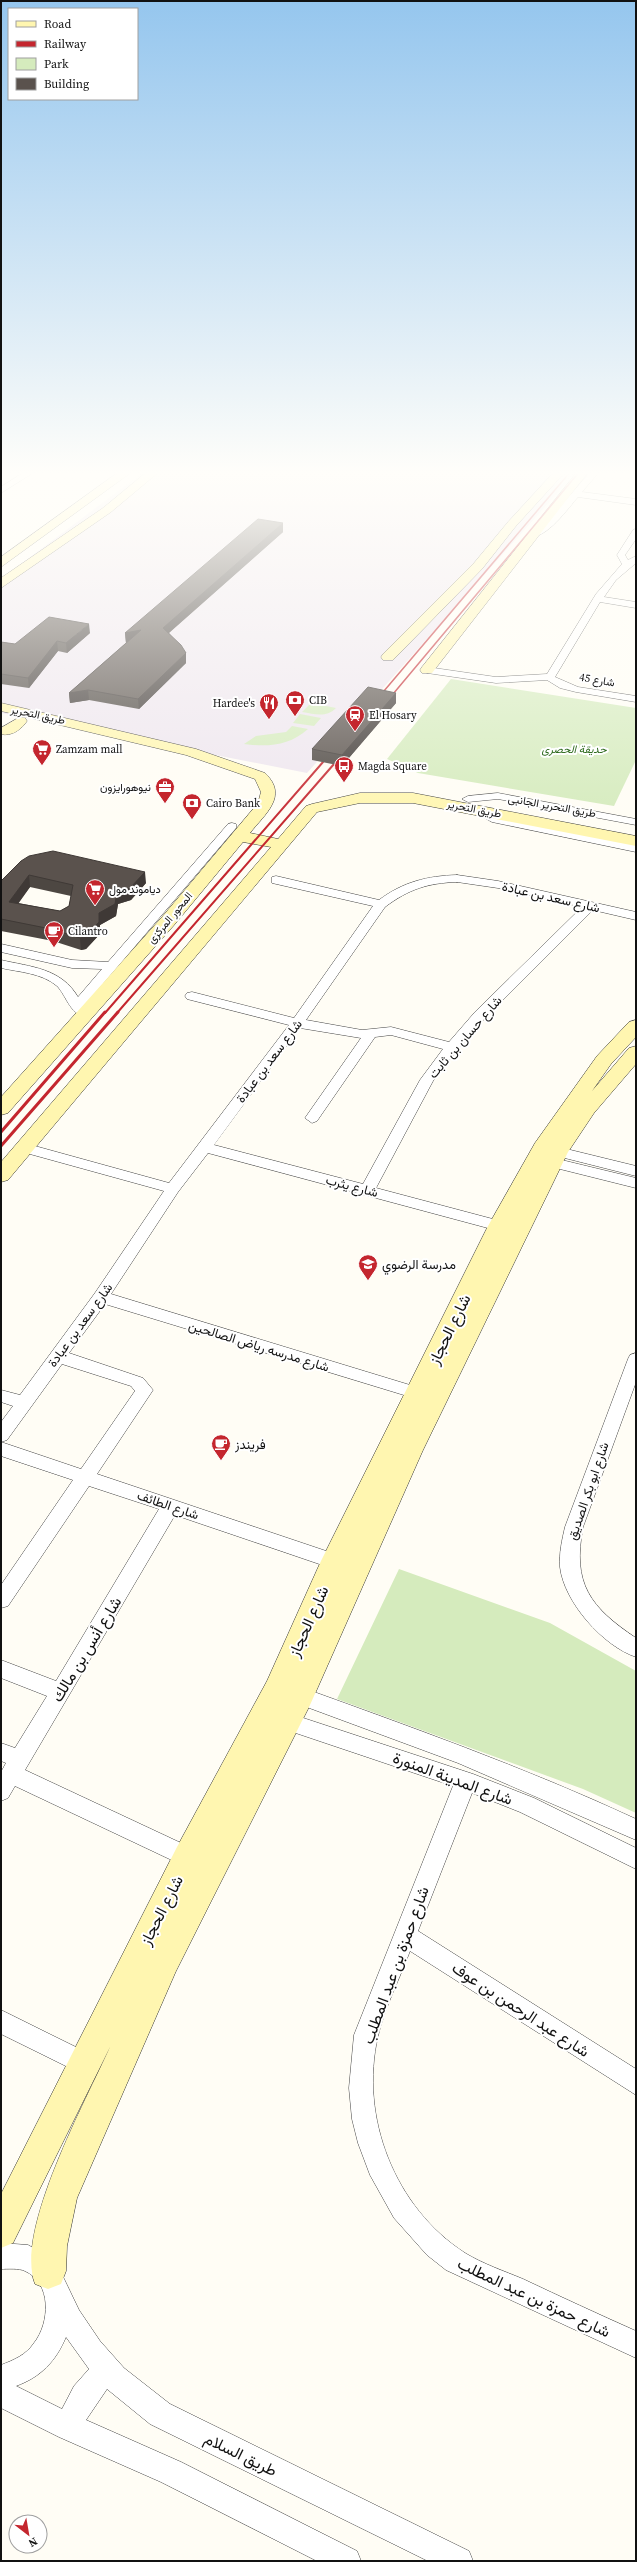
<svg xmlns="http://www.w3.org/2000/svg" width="637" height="2562" font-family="'Source Serif 4',Vazirmatn,serif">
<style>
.industrial{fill:#eee6ef}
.green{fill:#d5ebbd}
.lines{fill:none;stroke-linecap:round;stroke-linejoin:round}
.street-casing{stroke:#444;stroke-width:1}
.secondary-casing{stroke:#333;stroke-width:1}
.street{fill:#fff;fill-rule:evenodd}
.secondary{fill:#fff6b0;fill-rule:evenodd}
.rail-far2{stroke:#c4262e;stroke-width:1.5}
.rail-far1{stroke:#c4262e;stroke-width:2}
.rail{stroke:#c4262e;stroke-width:3}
.wall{fill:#4d4742;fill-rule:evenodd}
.shaded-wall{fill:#3f3936}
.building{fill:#5a524d;stroke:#3f3936;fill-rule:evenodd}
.labels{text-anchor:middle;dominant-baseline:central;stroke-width:4;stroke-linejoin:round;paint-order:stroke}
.far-street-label{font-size:11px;fill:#111;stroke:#fff}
.far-poi-label{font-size:11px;fill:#111;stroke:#fff;text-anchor:start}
.far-park-label{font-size:11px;font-style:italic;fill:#2f6b1f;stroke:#fff}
.street-label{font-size:13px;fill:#111;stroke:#fff}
.poi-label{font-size:13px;fill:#111;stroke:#fff;text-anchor:start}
.near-street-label{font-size:16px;fill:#111;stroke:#fff}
</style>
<rect width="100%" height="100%" fill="#fffdf5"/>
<!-- industrial -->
<path class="industrial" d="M 145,471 L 577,471 L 307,773 L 1,713 L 1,579 Z"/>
<!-- green -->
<g class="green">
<path d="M 451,679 L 636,708 L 636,760 L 614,806 L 418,773 L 387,759 Z"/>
<path d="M 311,703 L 336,708 C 326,718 315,714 302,712 Z"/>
<path d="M 300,714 L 321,718 L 314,726 L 293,723 Z"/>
<path d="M 292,726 L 308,729 C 289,746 268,747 244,744 L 256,736 L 286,732 Z"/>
<path d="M 399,1569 L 550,1623 L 636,1671 L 636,1813 L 583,1789 L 337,1699 Z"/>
</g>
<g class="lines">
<!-- street casing -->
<g class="street-casing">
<g id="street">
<path d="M 26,471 L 36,471 L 1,493 L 1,487 Z"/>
<path d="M 591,471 L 600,471 L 582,492 L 636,499 L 636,505 L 578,497 C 569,507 546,540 530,536 L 530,532 L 547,522 Z"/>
<path d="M 636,529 L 636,539 L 625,555 L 628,560 L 636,556 L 636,563 L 616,580 L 604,597 L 636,602 L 636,608 L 600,602 L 555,677 L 578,687 L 636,696 L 636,702 L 576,692 L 560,688 L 547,680 L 496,683 L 427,673 L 422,670 L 427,667 L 496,677 L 547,674 L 596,594 L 622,564 L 617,555 L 633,530 Z"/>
<path d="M 498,793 L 636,819 L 636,825 L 498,799 L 468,802 L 462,799 L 468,796 Z"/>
<path d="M 482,807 L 499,817 L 636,844 L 636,852 L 492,822 L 481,816 L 476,810 Z"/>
<path d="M 232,823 L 236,824 L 236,828 L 84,1006 L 91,1012 L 89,1015 C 71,1019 67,996 57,986 C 42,973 19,972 1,968 L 1,960 C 31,967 61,968 78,997 L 102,969 L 72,968 L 1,952 L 1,944 L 72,960 L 108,962 L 228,824 Z"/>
<path d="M 457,875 L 498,881 L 636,912 L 636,920 L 593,910 L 485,1018 L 457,1050 L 433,1081 L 376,1188 L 504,1222 L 507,1226 L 504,1230 L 499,1231 L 208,1153 L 178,1192 L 111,1294 L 423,1389 L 426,1393 L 423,1397 L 417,1399 L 105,1304 L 69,1353 L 143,1378 L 153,1390 L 97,1474 L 341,1556 L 343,1561 L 341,1566 L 334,1569 L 175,1515 L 25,1770 L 196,1850 L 199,1857 L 196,1864 L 188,1867 L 180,1864 L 15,1786 L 8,1798 L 1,1801 L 1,1772 L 6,1763 L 1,1761 L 1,1743 L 15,1748 L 47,1696 L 1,1678 L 1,1660 L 56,1681 L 159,1509 L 89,1486 L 8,1606 L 1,1608 L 1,1585 L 73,1480 L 1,1456 L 1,1442 L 81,1469 L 135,1391 L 131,1386 L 62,1364 L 7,1440 L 1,1442 L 1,1422 L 13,1406 L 1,1402 L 1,1390 L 20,1395 L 95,1293 L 164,1191 L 19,1151 L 17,1148 L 24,1143 L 169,1183 L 289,1025 L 187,999 L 185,996 L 187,993 L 192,992 L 294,1018 L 373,906 L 272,883 L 272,877 L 276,876 L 379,900 C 403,882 427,876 457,875 ZM 457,882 L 498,888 L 582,907 L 475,1012 L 449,1042 L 391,1027 L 362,1030 L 306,1020 L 385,907 C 409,889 428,883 457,882 ZM 300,1028 L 361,1038 L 305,1118 L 312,1123 L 317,1121 L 375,1037 L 391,1035 L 443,1049 L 420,1080 L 363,1184 L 214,1145 Z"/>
<path d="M 546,1144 L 636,1166 L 636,1176 L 541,1152 L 539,1149 L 541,1146 Z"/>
<path d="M 541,1155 L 636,1178 L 636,1188 L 536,1163 L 534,1160 L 536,1157 Z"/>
<path d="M 636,1353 L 636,1382 L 583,1527 C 572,1584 590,1607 636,1638 L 636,1657 C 603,1646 564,1602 560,1567 C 559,1553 562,1540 565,1527 L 628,1359 L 630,1355 Z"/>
<path d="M 292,1684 C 408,1726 524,1767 636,1819 L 636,1840 L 458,1763 L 285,1699 L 282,1693 L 285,1687 Z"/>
<path d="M 279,1710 L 473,1774 L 534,1798 L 636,1848 L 636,1869 L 520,1812 L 472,1793 L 418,1931 L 636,2069 L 636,2095 L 410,1951 C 400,1978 384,2009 378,2036 C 359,2117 395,2208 465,2253 C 483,2264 504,2271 523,2279 C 561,2297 598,2314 636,2331 L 636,2358 L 446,2270 L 427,2255 L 394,2218 L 370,2175 L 358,2143 L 352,2119 L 349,2088 L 354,2035 L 453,1786 L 272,1725 L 269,1719 L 272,1713 Z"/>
<path d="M 1,2010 L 92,2055 L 96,2063 L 92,2071 L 84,2075 L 1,2034 Z"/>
<path d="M 1,2243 L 28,2245 L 55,2260 L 79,2310 L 100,2341 L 124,2368 L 170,2404 L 469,2551 L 473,2561 L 428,2561 L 150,2424 L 107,2389 L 86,2420 L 181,2462 L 357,2551 L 361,2561 L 317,2561 L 161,2482 L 59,2437 L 1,2408 L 1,2365 C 14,2360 26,2355 34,2343 C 50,2323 52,2283 25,2271 C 19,2268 8,2269 1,2269 ZM 66,2337 L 89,2369 L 74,2386 L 62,2409 L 16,2386 C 41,2377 56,2361 66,2337 Z"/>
</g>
</g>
<!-- secondary casing -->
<g class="secondary-casing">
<g id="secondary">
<path d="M 120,471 L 133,471 L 1,567 L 1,557 Z"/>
<path d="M 148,471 L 160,471 L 111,512 L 1,588 L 1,578 L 103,508 Z"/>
<path d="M 555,471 L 566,471 L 516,526 L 482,569 L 393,660 L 383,660 L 381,657 L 383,654 L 474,563 L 508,522 Z"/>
<path d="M 578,471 L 589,471 L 432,673 L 422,673 L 420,670 L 422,667 Z"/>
<path d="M 1,703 L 196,749 L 265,773 C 289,796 265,814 250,833 L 278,839 L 306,806 L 312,804 L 360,793 L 413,793 L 636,836 L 636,846 L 413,803 L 360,803 L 317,812 L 8,1180 L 1,1182 L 1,1162 L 271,847 L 243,842 L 175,924 L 8,1113 L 1,1115 L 1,1097 L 162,917 L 258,803 L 261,792 L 255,779 L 186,755 L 1,711 Z"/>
<path d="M 20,717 L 25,718 L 27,721 C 22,729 11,737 1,734 L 1,728 Z"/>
<path d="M 636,1020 L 636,1037 L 611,1064 L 592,1091 L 629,1048 L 636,1046 L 636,1064 L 594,1113 L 568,1152 L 423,1450 L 310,1705 L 176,1971 L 77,2198 L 67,2246 L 66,2271 L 61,2284 L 48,2289 L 35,2284 C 14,2231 87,2099 110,2047 L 13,2243 L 1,2248 L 1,2194 L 177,1847 L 267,1681 L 321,1561 L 488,1226 L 535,1143 L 597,1056 L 629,1022 Z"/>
</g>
</g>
<!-- street -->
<use href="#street" class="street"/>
<!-- secondary -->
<use href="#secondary" class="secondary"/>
<!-- rail-far2 -->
<g class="rail-far2">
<path d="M 378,698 L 571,471"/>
<path d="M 388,700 L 580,471"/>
</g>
<!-- rail-far1 -->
<g class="rail-far1">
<path d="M 105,1013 L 323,762"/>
<path d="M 117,1013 L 334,764"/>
</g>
<!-- rail -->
<g class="rail">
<path d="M 1,1132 L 105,1012"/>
<path d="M 1,1146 L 118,1012"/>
</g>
</g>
<!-- wall -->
<g class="wall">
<path d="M 283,523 L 283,532 L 169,633 L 186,653 L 186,663 L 139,709 L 89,700 L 70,703 L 69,693 L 126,643 L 125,633 Z"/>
<path d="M 90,633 L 67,653 L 58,651 L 29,688 L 1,684 L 1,642 L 15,644 Z"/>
<path d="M 396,693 L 396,703 L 342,766 L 312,760 L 312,749 Z"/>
<path d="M 21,861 L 146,883 L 131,900 L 118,904 L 116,916 L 100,925 L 100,934 L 86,949 L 81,950 L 53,941 L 1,931 L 1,881 ZM 30,887 L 71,896 L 69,906 L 60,911 L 18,903 Z"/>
</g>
<!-- shaded-wall -->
<g class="shaded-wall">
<path d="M 283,523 L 283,532 L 164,637 L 163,628 Z"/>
<path d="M 89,624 L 90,633 L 67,653 L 66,643 Z"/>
<path d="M 141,630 L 126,643 L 125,633 Z"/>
<path d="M 57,641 L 58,651 L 29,688 L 28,678 Z"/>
<path d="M 186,653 L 186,663 L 139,709 L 138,699 Z"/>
<path d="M 88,690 L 89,700 L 70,703 L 69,693 Z"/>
<path d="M 396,693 L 396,703 L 342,766 L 342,755 Z"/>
<path d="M 145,872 L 146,883 L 131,900 L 118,904 L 116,916 L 100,925 L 100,934 L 86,949 L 81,950 L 80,938 L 99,913 L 117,892 Z"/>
<path d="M 29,875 L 30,887 L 11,914 L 9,902 Z"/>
</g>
<!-- building -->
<g class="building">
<path d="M 258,519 L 283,523 L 163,628 L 181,645 L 186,653 L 138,699 L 88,690 L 69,693 L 141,630 L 125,633 Z"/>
<path d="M 49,617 L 89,624 L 66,643 L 57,641 L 28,678 L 1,674 L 1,642 L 15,644 Z"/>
<path d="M 368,687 L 396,693 L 342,755 L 312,749 Z"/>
<path d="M 53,851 L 145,872 L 130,888 L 117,892 L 115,904 L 99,913 L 99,922 L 85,937 L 80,938 L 51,929 L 1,919 L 1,881 L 21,861 L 29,856 ZM 29,875 L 73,885 L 69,906 L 60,911 L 9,902 Z"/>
</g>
<!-- sky -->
<linearGradient id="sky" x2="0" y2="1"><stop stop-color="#95c6ee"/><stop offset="0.57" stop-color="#fffefa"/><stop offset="1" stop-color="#fffefa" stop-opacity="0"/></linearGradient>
<rect width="637" height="830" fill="url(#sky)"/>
<!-- icons -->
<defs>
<g id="bank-pin" transform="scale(1)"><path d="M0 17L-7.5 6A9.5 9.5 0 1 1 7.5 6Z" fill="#c4262e" stroke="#fff"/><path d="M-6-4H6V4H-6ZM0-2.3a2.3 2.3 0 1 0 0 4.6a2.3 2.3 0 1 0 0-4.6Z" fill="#fff"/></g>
<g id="restaurant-pin" transform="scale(1)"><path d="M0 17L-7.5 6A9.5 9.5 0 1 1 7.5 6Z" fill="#c4262e" stroke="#fff"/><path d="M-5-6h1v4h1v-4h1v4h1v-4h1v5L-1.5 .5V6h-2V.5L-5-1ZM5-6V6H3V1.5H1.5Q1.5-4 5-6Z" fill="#fff"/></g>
<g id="station-pin" transform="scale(1)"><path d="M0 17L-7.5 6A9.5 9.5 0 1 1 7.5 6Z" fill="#c4262e" stroke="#fff"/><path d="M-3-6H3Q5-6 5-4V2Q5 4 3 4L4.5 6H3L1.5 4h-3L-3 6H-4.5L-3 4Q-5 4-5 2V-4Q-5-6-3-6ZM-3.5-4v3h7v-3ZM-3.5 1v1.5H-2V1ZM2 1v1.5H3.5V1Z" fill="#fff"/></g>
<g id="supermarket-pin" transform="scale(1)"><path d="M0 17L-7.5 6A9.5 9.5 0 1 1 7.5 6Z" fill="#c4262e" stroke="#fff"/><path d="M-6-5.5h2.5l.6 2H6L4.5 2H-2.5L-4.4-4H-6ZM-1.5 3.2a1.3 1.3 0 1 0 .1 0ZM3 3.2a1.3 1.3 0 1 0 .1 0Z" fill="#fff"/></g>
<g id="bus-pin" transform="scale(1)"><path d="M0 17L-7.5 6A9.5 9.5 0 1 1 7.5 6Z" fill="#c4262e" stroke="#fff"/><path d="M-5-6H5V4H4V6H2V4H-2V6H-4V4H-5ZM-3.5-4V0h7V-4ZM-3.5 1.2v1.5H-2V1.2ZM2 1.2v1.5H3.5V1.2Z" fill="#fff"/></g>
<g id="office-pin" transform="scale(1)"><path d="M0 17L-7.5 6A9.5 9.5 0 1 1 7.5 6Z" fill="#c4262e" stroke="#fff"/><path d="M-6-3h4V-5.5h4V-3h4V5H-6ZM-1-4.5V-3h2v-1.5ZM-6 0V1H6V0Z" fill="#fff"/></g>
<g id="cafe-pin" transform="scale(1)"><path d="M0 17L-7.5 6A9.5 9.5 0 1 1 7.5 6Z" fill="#c4262e" stroke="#fff"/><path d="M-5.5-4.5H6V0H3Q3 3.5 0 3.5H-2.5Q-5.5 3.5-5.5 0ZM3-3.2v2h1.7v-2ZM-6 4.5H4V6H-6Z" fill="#fff"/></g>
<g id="school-pin" transform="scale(1)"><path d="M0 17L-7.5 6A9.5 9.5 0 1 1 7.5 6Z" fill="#c4262e" stroke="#fff"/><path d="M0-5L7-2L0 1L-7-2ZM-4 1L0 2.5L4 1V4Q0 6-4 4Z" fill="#fff"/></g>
</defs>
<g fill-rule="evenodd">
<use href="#bank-pin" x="295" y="700"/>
<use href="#restaurant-pin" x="269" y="703"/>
<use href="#station-pin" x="355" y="715"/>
<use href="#supermarket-pin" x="42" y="749"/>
<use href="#bus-pin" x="344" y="766"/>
<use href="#office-pin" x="165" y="787"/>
<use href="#bank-pin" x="192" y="803"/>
<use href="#supermarket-pin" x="95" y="889"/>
<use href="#cafe-pin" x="54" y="931"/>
<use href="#school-pin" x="368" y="1264"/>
<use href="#cafe-pin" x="221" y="1444"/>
</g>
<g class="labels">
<!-- far-street labels -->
<g class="far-street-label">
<text transform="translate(597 680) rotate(10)">شارع 45</text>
<text transform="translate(38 715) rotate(12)">طريق التحرير</text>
<text transform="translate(552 806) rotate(10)">طريق التحرير الجانبى</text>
<text transform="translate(474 809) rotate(11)">طريق التحرير</text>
<text transform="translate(170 918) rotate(-50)">المحور المركزى</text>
</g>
<!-- far-poi labels -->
<g class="far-poi-label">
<text x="309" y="700">CIB</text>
<text x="255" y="703" text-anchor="end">Hardee's</text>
<text x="369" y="715">El Hosary</text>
<text x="56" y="749">Zamzam mall</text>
<text x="358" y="766">Magda Square</text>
<text x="151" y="787" text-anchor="end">نيوهورايزون</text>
<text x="206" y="803">Cairo Bank</text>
<text x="109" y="889">دياموند مول</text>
<text x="68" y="931">Cilantro</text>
</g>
<!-- far-park labels -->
<g class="far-park-label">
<text x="574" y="749">حديقة الحصرى</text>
</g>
<!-- street labels -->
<g class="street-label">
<text transform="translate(551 897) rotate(13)">شارع سعد بن عبادة</text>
<text transform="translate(465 1037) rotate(-49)">شارع حسان بن ثابت</text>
<text transform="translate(269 1061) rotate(-53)">شارع سعد بن عبادة</text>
<text transform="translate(352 1186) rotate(15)">شارع يثرب</text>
<text transform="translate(80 1325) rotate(-54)">شارع سعد بن عبادة</text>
<text transform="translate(259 1346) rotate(17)">شارع مدرسه رياض الصالحين</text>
<text transform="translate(588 1491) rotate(-71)">شارع ابو بكر الصديق</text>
<text transform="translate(168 1505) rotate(19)">شارع الطائف</text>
</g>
<!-- poi labels -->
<g class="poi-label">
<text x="382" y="1264">مدرسة الرضوي</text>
<text x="235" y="1444">فريندز</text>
</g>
<!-- near-street labels -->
<g class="near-street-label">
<text transform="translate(449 1329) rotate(-64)">شارع الحجاز</text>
<text transform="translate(308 1621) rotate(-66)">شارع الحجاز</text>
<text transform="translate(86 1649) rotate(-59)">شارع أنس بن مالك</text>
<text transform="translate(453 1778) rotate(20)">شارع المدينة المنورة</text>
<text transform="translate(161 1910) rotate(-63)">شارع الحجاز</text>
<text transform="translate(395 1965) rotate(-70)">شارع حمزة بن عبد المطلب</text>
<text transform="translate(521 2009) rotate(33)">شارع عبد الرحمن بن عوف</text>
<text transform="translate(534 2297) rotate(25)">شارع حمزة بن عبد المطلب</text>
<text transform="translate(241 2454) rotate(26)">طريق السلام</text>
</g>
</g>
<!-- border -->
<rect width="637" height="2562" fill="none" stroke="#111111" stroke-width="4"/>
<!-- legend -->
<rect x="8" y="8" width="130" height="92" fill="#ffffff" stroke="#a0a0a0"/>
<rect x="16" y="21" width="20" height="6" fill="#fff6b0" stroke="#a0a0a0"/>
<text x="44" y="28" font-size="12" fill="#111111">Road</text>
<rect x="16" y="41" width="20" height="6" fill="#c4262e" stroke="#a0a0a0"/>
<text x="44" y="48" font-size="12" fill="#111111">Railway</text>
<rect x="16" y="58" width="20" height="12" fill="#d5ebbd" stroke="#a0a0a0"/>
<text x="44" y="68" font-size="12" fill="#111111">Park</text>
<rect x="16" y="78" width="20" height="12" fill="#5a524d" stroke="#a0a0a0"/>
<text x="44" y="88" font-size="12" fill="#111111">Building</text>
<!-- north arrow -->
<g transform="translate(28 2534) rotate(149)"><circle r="19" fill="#ffffff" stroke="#a0a0a0"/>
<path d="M0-3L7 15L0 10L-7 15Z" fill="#c4262e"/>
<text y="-6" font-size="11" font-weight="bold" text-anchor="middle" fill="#111111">N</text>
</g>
</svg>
